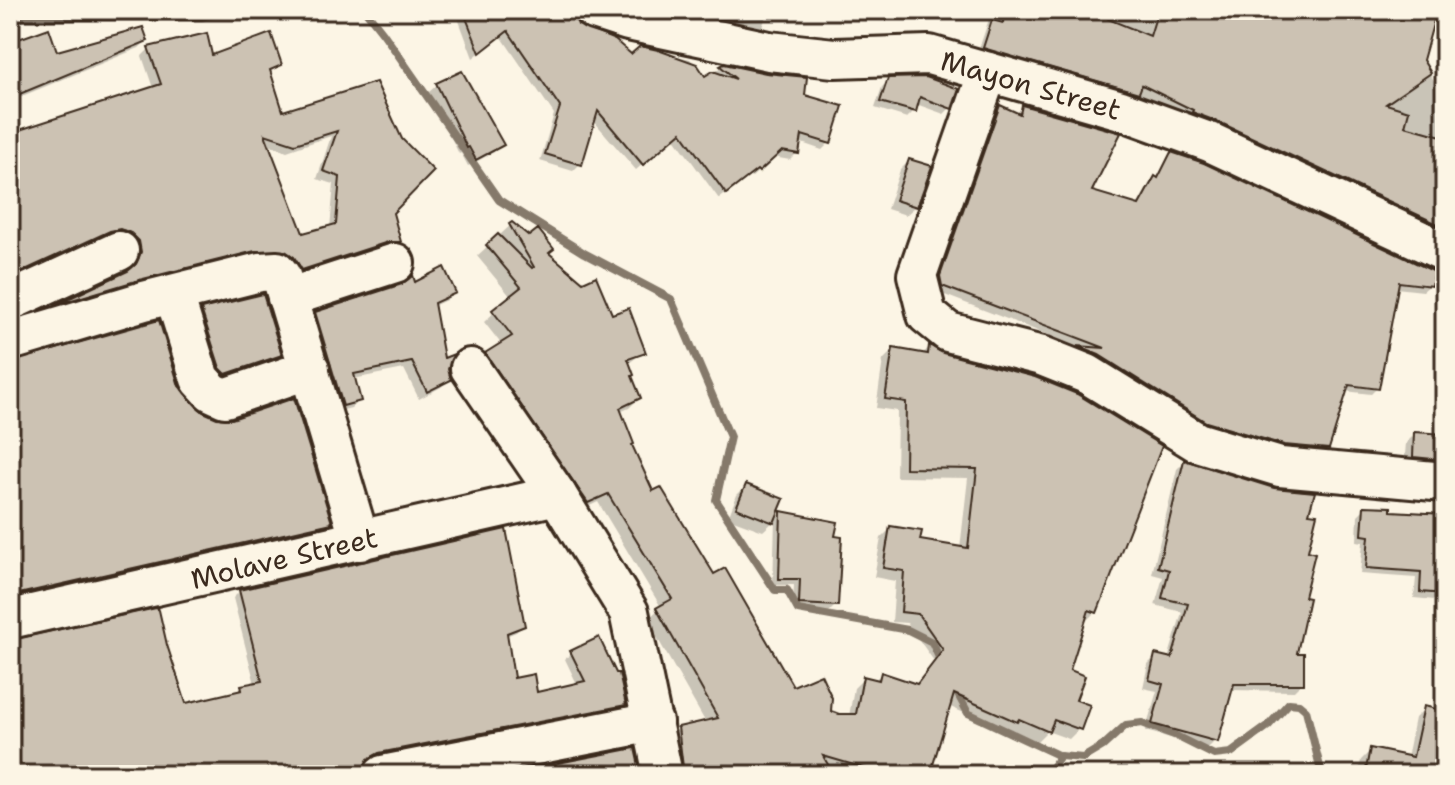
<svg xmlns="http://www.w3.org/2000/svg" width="1455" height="785" font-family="'Shantell Sans',sans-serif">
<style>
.shadow{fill:#0003;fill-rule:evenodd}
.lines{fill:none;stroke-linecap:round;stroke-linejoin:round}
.stream{stroke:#85796b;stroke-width:8}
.building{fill:#ccc2b3;stroke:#3b2a1e;stroke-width:2;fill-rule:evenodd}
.minor-casing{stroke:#3b2a1e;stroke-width:44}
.minor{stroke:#fcf5e5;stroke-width:38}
.labels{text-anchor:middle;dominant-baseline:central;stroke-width:6;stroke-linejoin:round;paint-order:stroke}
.street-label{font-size:28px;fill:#3b2a1e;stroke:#fcf5e5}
</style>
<rect width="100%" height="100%" fill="#fcf5e5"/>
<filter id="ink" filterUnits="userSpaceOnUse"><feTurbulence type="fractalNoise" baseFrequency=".0125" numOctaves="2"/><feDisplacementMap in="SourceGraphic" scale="16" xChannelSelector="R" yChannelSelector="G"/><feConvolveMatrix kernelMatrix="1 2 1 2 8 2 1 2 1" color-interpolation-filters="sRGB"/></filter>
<g filter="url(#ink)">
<!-- shadow -->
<g class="shadow">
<path d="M 469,10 L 571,10 L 577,27 L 631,57 L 641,48 L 690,59 L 705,78 L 724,66 L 802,96 L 829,143 L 822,150 L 799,142 L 797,153 L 790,160 L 773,157 L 751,178 L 749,176 L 719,199 L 674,137 L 636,170 L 593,120 L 580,164 L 573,171 L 540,161 L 554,114 L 501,36 L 473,58 L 458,18 Z"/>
<path d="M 692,10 L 768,10 L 763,25 L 756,33 Z"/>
<path d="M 992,10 L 1435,10 L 1420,60 L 1442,92 L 1445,93 L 1445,238 L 1136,93 L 1130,99 L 977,55 Z"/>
<path d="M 146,41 L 139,48 L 10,101 L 10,44 L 55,53 Z"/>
<path d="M 149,49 L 280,65 L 269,73 L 282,114 L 374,84 L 391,212 L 399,242 L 392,249 L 295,276 L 53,309 L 131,272 L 135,261 L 114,236 L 101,237 L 10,279 L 10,135 L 153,88 L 142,56 ZM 331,136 L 317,179 L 334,184 L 330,228 L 302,236 L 266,144 L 287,151 Z"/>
<path d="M 461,73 L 501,144 L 494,152 L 468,166 L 461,153 L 459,154 L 429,92 L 437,85 Z"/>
<path d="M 889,80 L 950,108 L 944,114 L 916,104 L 914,111 L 907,118 L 875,108 L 882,87 Z"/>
<path d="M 1023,107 L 1090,193 L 1137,206 L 1149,184 L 1156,179 L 1172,154 L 1430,285 L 1423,291 L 1396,288 L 1377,388 L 1371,394 L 1345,391 L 1328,448 L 1321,455 L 1277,451 L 1200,427 L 1073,353 L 1079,347 L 937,292 L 935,284 L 994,114 L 1000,108 L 1016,114 Z"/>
<path d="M 909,161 L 916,206 L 906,215 L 887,209 L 900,170 Z"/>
<path d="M 512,224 L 611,317 L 643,352 L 628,364 L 630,377 L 639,398 L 629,408 L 620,412 L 630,446 L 652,494 L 792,689 L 829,713 L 849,716 L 854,688 L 864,678 L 874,681 L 881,674 L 916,686 L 934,661 L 907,623 L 892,622 L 895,581 L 874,577 L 881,538 L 891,528 L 918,542 L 960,549 L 968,478 L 896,477 L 897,411 L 876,408 L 883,360 L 893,350 L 922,355 L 929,347 L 1095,612 L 1085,622 L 1067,671 L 1079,729 L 1069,739 L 1047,731 L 1037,741 L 1008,729 L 1006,731 L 948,706 L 931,765 L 934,775 L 887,775 L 890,764 L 871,775 L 674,775 L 669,739 L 679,728 L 706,723 L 647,620 L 661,607 L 598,502 L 577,512 L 476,364 L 502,345 L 484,322 L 511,297 L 477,256 Z"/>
<path d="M 414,285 L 453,292 L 446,300 L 433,306 L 449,379 L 441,387 L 419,399 L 404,369 L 353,379 L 359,400 L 351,408 L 335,412 L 308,322 L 316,314 Z"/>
<path d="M 202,311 L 279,355 L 270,364 L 215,382 L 193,320 Z"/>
<path d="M 10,364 L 177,387 L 202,414 L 330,523 L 323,529 L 10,600 Z"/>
<path d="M 1415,434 L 1441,459 L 1432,468 L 1404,466 L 1406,443 Z"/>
<path d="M 1184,462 L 1307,514 L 1295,655 L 1302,683 L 1294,691 L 1230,690 L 1216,740 L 1208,748 L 1145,731 L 1157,691 L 1143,688 L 1148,664 L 1156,656 L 1168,659 L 1182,612 L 1155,605 L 1163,577 L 1152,574 L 1177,469 Z"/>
<path d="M 746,486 L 773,522 L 763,531 L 728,518 L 737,495 Z"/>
<path d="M 1365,508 L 1389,512 L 1445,516 L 1445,601 L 1414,598 L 1416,578 L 1360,574 L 1363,542 L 1357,541 L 1358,515 Z"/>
<path d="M 782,513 L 833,538 L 836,605 L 829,612 L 793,610 L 794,585 L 773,585 L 775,520 Z"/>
<path d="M 240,591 L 522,626 L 516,632 L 506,636 L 513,681 L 536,695 L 577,684 L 565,659 L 572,653 L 624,704 L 617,711 L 370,759 L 361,766 L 360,775 L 10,775 L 10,642 L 158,612 L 185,706 L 235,694 L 242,687 L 255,684 L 233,598 Z"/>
<path d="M 1424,709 L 1445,713 L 1445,775 L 1358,775 L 1361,760 L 1370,751 L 1407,758 L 1415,718 Z"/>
</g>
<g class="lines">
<!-- stream -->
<g class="stream">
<path d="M 365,10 L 383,33 L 499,200 L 584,253 L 671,299 L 730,437 L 716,500 L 775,590 L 787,590 L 798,610 L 908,630 L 932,642 L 942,664"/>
<path d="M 10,20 L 26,17 L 201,17 L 231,10"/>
<path d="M 954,687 L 968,713 L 1060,756 L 1083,758 L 1103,746 L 1126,725 L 1142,723 L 1174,735 L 1214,755 L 1231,753 L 1268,726 L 1289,703 L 1299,704 L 1306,710 L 1322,775"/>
<path d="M 1046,775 L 1060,756"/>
</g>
</g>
<!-- building -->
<g class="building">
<path d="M 463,10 L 573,10 L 578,25 L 615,40 L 631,54 L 640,46 L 658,50 L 697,64 L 705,76 L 713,71 L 736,79 L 720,66 L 724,64 L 766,73 L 807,77 L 805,95 L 843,106 L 831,144 L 802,135 L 799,154 L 782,151 L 759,172 L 757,170 L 726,194 L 681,132 L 643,165 L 598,111 L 582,165 L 545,154 L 560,107 L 508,31 L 480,53 Z"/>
<path d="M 1004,10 L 1110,10 L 1108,19 L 1150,36 L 1158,10 L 1437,10 L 1423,60 L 1431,73 L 1386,104 L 1409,111 L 1405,126 L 1445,137 L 1445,216 L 1442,226 L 1221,123 L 1192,112 L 1193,110 L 1142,85 L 1139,93 L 983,48 L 992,20 L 1003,23 Z"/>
<path d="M 143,27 L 148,41 L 10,98 L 10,42 L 49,28 L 57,51 Z"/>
<path d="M 207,33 L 212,55 L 271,33 L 282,65 L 270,70 L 283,111 L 376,82 L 402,139 L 434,171 L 393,213 L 401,242 L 388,242 L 302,270 L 294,257 L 285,251 L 255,251 L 139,280 L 55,305 L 128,271 L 136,264 L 141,252 L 139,241 L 131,233 L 120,229 L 110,231 L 10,277 L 10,133 L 161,84 L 148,47 ZM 337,131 L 323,171 L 340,177 L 336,224 L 303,233 L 265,134 L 295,144 Z"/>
<path d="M 462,71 L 504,145 L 476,160 L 469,147 L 467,148 L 436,83 Z"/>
<path d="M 926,77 L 959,89 L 952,109 L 920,97 L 916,112 L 880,102 L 888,78 Z"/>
<path d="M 1000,105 L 1020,114 L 1022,105 L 1121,133 L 1092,191 L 1139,205 L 1155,176 L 1158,178 L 1171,152 L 1204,163 L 1435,272 L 1432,286 L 1399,282 L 1379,389 L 1349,385 L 1329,449 L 1284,445 L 1206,422 L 1099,355 L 1077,346 L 1105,348 L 942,286 L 940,276 Z"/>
<path d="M 909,159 L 932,166 L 917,207 L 895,200 Z"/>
<path d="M 512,222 L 529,236 L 538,229 L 554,249 L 549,253 L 583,282 L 596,276 L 612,314 L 629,308 L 646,353 L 628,359 L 634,375 L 632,376 L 641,398 L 620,408 L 634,444 L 632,445 L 653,491 L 661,487 L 714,574 L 725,568 L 793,686 L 821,674 L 832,698 L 831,711 L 839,714 L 856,714 L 863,676 L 879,680 L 881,672 L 917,684 L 943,650 L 918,614 L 901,612 L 904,571 L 883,568 L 890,526 L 922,531 L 920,540 L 968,548 L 977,469 L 905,468 L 906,402 L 885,399 L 893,348 L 928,354 L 929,345 L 943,353 L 1035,377 L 1077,394 L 1162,446 L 1097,613 L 1089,610 L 1070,670 L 1085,676 L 1076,700 L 1090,705 L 1081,730 L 1054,720 L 1049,732 L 1019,719 L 1017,722 L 954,694 L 930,775 L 888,775 L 823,756 L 834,775 L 684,775 L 678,727 L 718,718 L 656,608 L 672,599 L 608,494 L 588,503 L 485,353 L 512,336 L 492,310 L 521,287 L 486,245 L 498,234 L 532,268 L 534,267 L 509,224 Z"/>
<path d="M 444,267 L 456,293 L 434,303 L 444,358 L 454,354 L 448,369 L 451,380 L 427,392 L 412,362 L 354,374 L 361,401 L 343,406 L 315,312 L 402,284 L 413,275 L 415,282 Z"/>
<path d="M 263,294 L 282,355 L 226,374 L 220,368 L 201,309 Z"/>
<path d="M 159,320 L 179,386 L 203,412 L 217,418 L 232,419 L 294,398 L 332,523 L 10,596 L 10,362 Z"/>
<path d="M 1414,432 L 1445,434 L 1443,460 L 1413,457 Z"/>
<path d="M 1184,460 L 1274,488 L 1315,492 L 1309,513 L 1317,514 L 1308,551 L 1315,553 L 1304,597 L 1309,598 L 1297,653 L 1304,653 L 1304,684 L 1234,684 L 1218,742 L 1152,724 L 1163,684 L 1149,680 L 1155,654 L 1172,658 L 1188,604 L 1162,598 L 1169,570 L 1158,567 Z"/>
<path d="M 746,484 L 784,499 L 774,523 L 736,508 Z"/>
<path d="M 1364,506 L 1391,507 L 1391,511 L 1445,514 L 1445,594 L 1420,592 L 1421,572 L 1366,568 L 1369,536 L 1362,535 Z"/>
<path d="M 781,511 L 838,522 L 835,536 L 842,537 L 838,606 L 799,604 L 800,579 L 779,579 Z"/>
<path d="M 506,529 L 525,626 L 507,633 L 514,678 L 534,674 L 537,692 L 585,681 L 570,651 L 599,637 L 616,673 L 619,673 L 626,705 L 379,753 L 368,759 L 362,770 L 339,775 L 10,775 L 10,640 L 156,608 L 159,610 L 167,645 L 186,703 L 242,690 L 241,685 L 262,681 L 239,590 Z"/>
<path d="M 1424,706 L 1445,711 L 1445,775 L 1365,775 L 1370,748 L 1413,757 Z"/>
<path d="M 635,748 L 641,775 L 497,775 Z"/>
</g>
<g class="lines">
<!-- minor casing -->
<g class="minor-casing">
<g id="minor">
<path d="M 594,10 L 628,21 L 769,51 L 834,58 L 929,55 L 1121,110 L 1212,143 L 1445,252"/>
<path d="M 988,72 L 917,275 L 927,315 L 948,332 L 1042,356 L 1087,374 L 1197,442 L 1280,467 L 1445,482"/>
<path d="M 174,295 L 200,379 L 212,392 L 225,398 L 310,369"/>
<path d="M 287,298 L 395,263"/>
<path d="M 10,301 L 119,251"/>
<path d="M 10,341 L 144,301 L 260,272 L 277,271 L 281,276 L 360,541"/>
<path d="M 470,368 L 557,495 L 629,612 L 663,775"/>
<path d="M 10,619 L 557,495"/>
<path d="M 383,775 L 653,722"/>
</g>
</g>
<!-- minor -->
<use href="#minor" class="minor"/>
</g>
</g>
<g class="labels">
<!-- street labels -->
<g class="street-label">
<text transform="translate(1031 85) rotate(16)">Mayon Street</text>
<text transform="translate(284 558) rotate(-13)">Molave Street</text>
</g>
</g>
<!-- margin -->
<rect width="1455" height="785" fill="none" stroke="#fcf5e5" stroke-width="40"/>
<rect x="20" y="20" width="1415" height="745" fill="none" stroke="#3b2a1e" stroke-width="3" filter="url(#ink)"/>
</svg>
